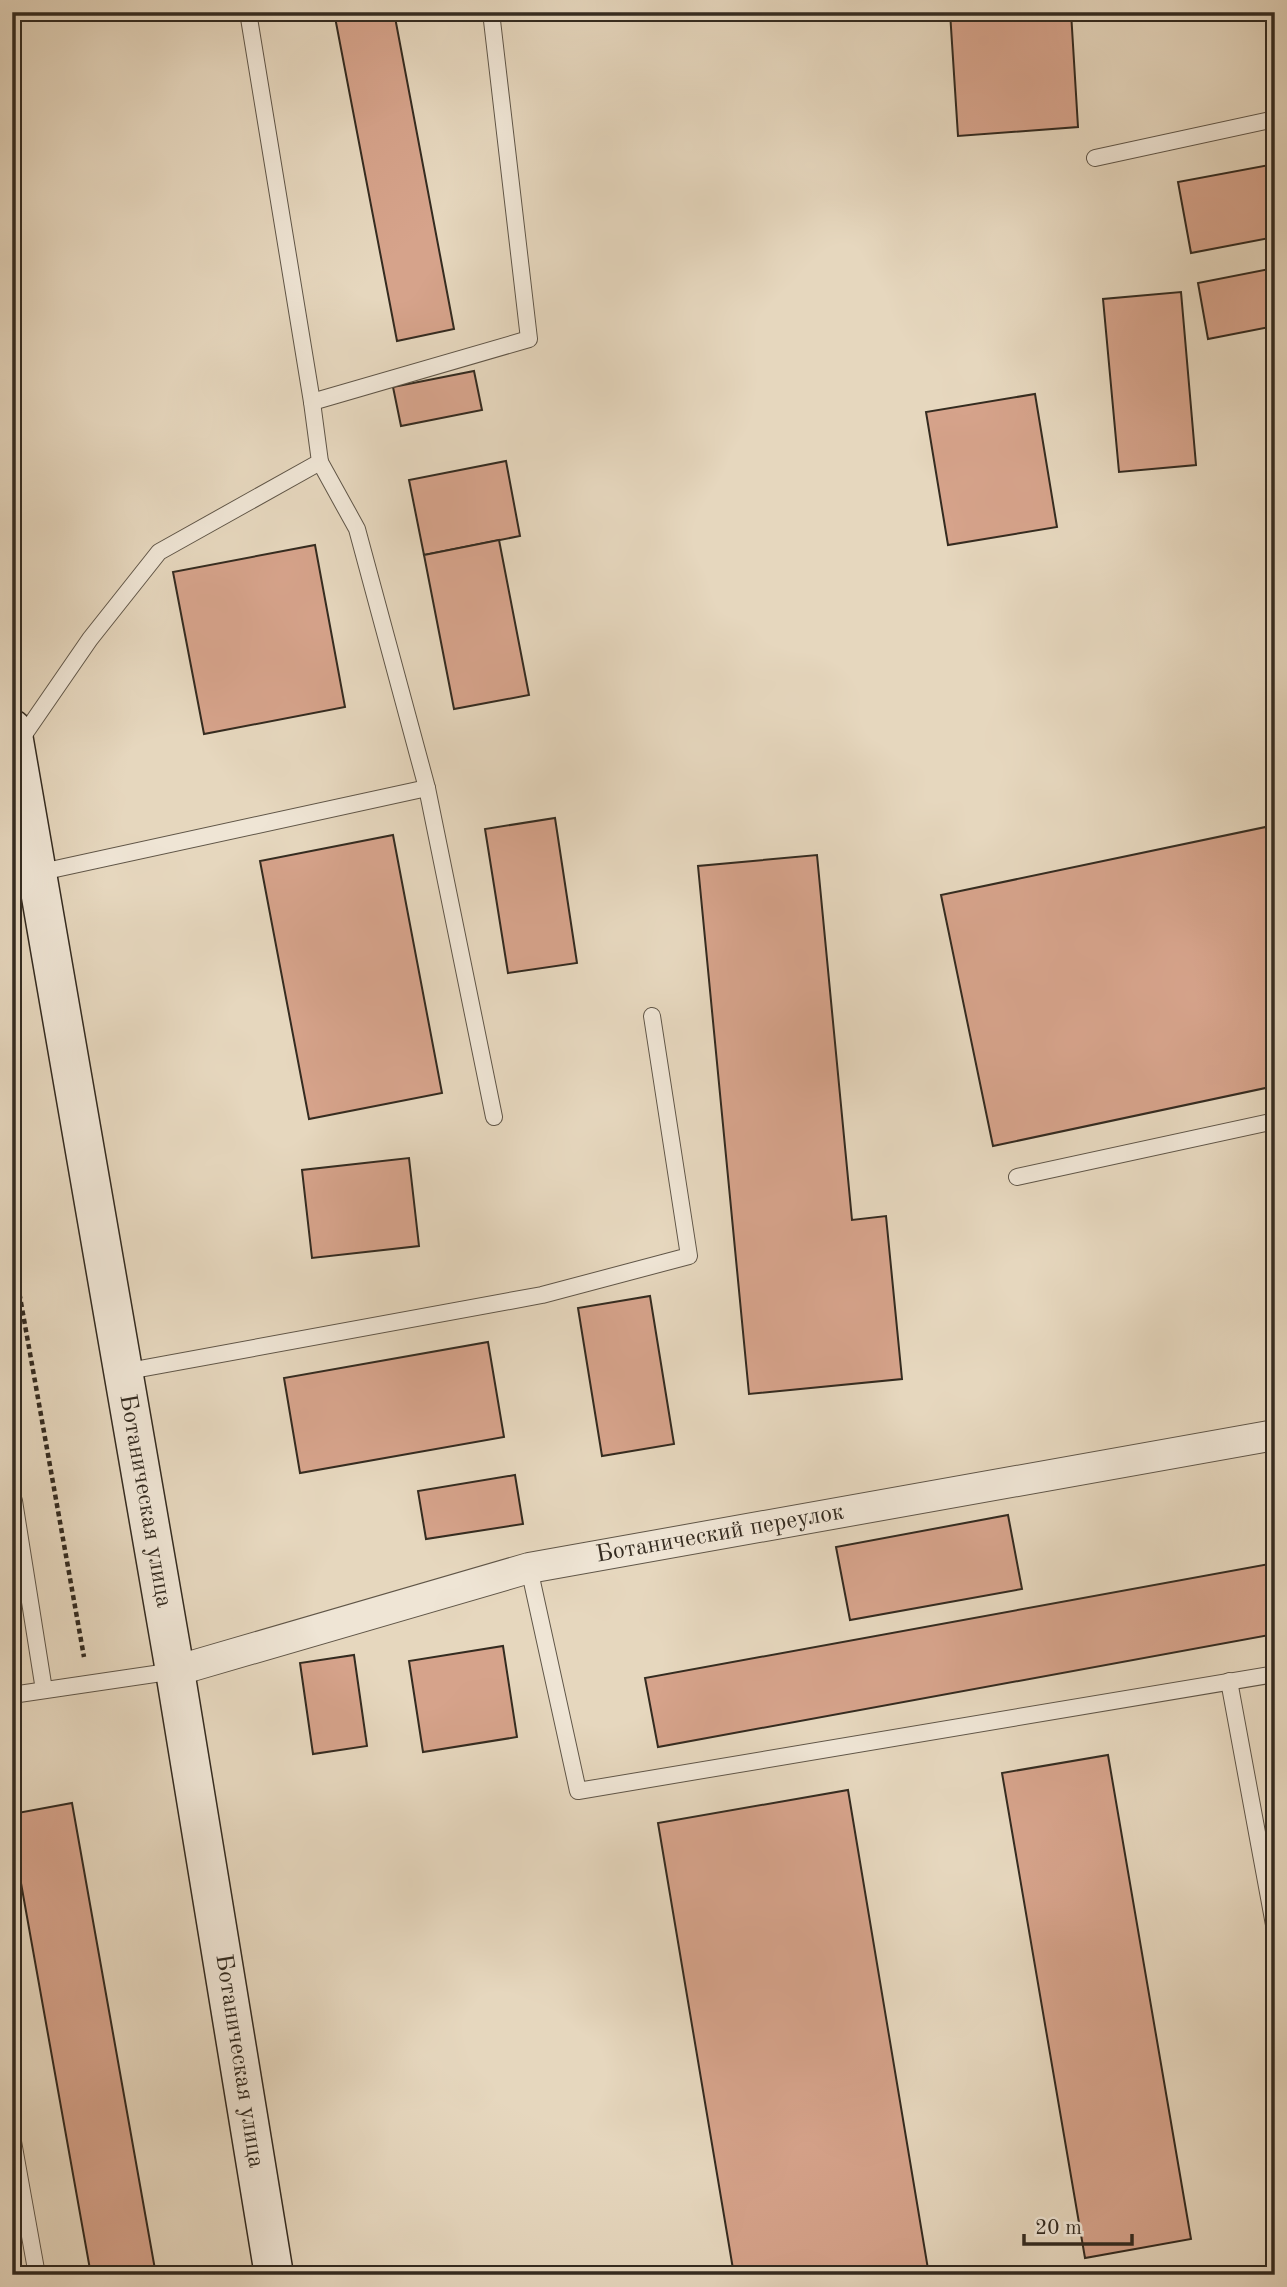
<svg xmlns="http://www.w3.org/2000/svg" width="1287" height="2287" font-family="'Old Standard TT',serif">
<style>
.building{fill:#d6a38b;stroke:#342b20;stroke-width:2}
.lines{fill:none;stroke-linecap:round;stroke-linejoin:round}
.lane-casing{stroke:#605648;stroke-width:18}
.street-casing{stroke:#605648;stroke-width:32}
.secondary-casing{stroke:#342b20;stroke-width:41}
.path{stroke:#342b20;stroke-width:4.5;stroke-dasharray:5 3.5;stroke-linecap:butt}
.lane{stroke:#efe5d5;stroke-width:16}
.street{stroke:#efe5d5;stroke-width:30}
.secondary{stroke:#efe5d5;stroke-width:38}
.labels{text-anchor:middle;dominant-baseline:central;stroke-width:5;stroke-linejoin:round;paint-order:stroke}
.street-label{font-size:24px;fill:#342b20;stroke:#efe5d5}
</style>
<rect width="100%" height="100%" fill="#e6d7be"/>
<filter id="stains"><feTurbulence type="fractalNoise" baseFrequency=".00286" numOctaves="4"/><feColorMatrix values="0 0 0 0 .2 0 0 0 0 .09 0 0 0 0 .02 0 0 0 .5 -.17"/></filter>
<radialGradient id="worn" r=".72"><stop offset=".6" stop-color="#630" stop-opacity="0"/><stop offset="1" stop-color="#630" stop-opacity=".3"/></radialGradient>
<!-- building -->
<g class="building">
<path d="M 334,12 L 394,12 L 454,329 L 397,341 Z"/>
<path d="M 950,12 L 1071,12 L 1078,127 L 958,136 Z"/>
<path d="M 1275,164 L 1275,237 L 1191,253 L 1178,182 Z"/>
<path d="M 1275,268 L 1275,326 L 1208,339 L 1198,283 Z"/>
<path d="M 1181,292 L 1196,465 L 1119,472 L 1103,299 Z"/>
<path d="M 474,371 L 482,410 L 401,426 L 393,387 Z"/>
<path d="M 1035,394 L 1057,527 L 948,545 L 926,412 Z"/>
<path d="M 506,461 L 520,536 L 424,555 L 409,480 Z"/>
<path d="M 499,540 L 529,695 L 454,709 L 424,555 Z"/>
<path d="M 315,545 L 345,707 L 204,734 L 173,572 Z"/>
<path d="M 555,818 L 577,963 L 508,973 L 485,829 Z"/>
<path d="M 1275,825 L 1275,1086 L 993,1146 L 941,895 Z"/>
<path d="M 393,835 L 442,1093 L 309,1119 L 260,861 Z"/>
<path d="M 817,855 L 852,1220 L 886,1216 L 902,1379 L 749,1394 L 698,866 Z"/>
<path d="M 409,1158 L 419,1246 L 312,1258 L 302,1170 Z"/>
<path d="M 650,1296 L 674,1444 L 602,1456 L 578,1308 Z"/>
<path d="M 488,1342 L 504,1437 L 300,1473 L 284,1378 Z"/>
<path d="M 515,1475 L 523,1524 L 426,1539 L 418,1491 Z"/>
<path d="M 1008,1515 L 1022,1589 L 850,1620 L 836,1547 Z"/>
<path d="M 1275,1563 L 1275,1634 L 658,1747 L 645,1678 Z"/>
<path d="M 503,1646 L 517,1737 L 423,1752 L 409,1661 Z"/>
<path d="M 354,1655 L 367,1746 L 313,1754 L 300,1663 Z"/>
<path d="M 1108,1755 L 1191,2239 L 1085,2258 L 1002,1773 Z"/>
<path d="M 848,1790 L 929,2275 L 734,2275 L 658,1823 Z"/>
<path d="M 72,1803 L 156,2275 L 91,2275 L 19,1872 L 12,1832 L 12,1814 Z"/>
</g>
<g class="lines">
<!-- lane casing -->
<g class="lane-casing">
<g id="lane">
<path d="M 1095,158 L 1275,119"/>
<path d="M 312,402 L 529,339 L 491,12"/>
<path d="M 320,462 L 357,529 L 427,788"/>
<path d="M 19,742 L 90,639 L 159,552 L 320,462 L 312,402 L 248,12"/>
<path d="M 37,873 L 427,788 L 494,1117"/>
<path d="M 1017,1177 L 1275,1121"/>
<path d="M 123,1372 L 542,1295 L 689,1256 L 652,1016"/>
<path d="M 12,1500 L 14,1501 L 44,1690"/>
<path d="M 529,1568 L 578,1791 L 1275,1674"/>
<path d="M 1229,1681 L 1275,1930"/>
<path d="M 12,1695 L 175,1671"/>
<path d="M 12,2136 L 37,2275"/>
</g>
</g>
<!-- street casing -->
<g class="street-casing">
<path id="street" d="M 175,1671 L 529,1568 L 1275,1435"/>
</g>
<!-- secondary casing -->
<g class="secondary-casing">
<path id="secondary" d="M 12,729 L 175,1671 L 274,2275"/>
</g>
<!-- path -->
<path class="path" d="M 12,1252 L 84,1657"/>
<!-- lane -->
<use href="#lane" class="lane"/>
<!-- street -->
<use href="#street" class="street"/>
<!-- secondary -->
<use href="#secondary" class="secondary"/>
</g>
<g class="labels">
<!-- street labels -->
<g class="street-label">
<text transform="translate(145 1501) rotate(80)">Ботаническая улица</text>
<text transform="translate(720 1534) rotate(-10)">Ботанический переулок</text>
<text transform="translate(239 2061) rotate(81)">Ботаническая улица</text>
</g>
</g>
<!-- margin -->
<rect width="1287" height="2287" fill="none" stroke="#e6d7be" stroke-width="42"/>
<rect x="14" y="14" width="1259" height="2259" fill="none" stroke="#342b20" stroke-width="3.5"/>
<rect x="21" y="21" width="1245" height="2245" fill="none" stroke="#342b20" stroke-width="2"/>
<!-- scale -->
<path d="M1024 2234v10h108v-10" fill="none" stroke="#342b20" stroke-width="3.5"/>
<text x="1035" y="2234" font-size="21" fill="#342b20" stroke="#efe5d5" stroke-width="5" paint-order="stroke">20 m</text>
<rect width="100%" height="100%" filter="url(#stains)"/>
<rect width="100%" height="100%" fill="url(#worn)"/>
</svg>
